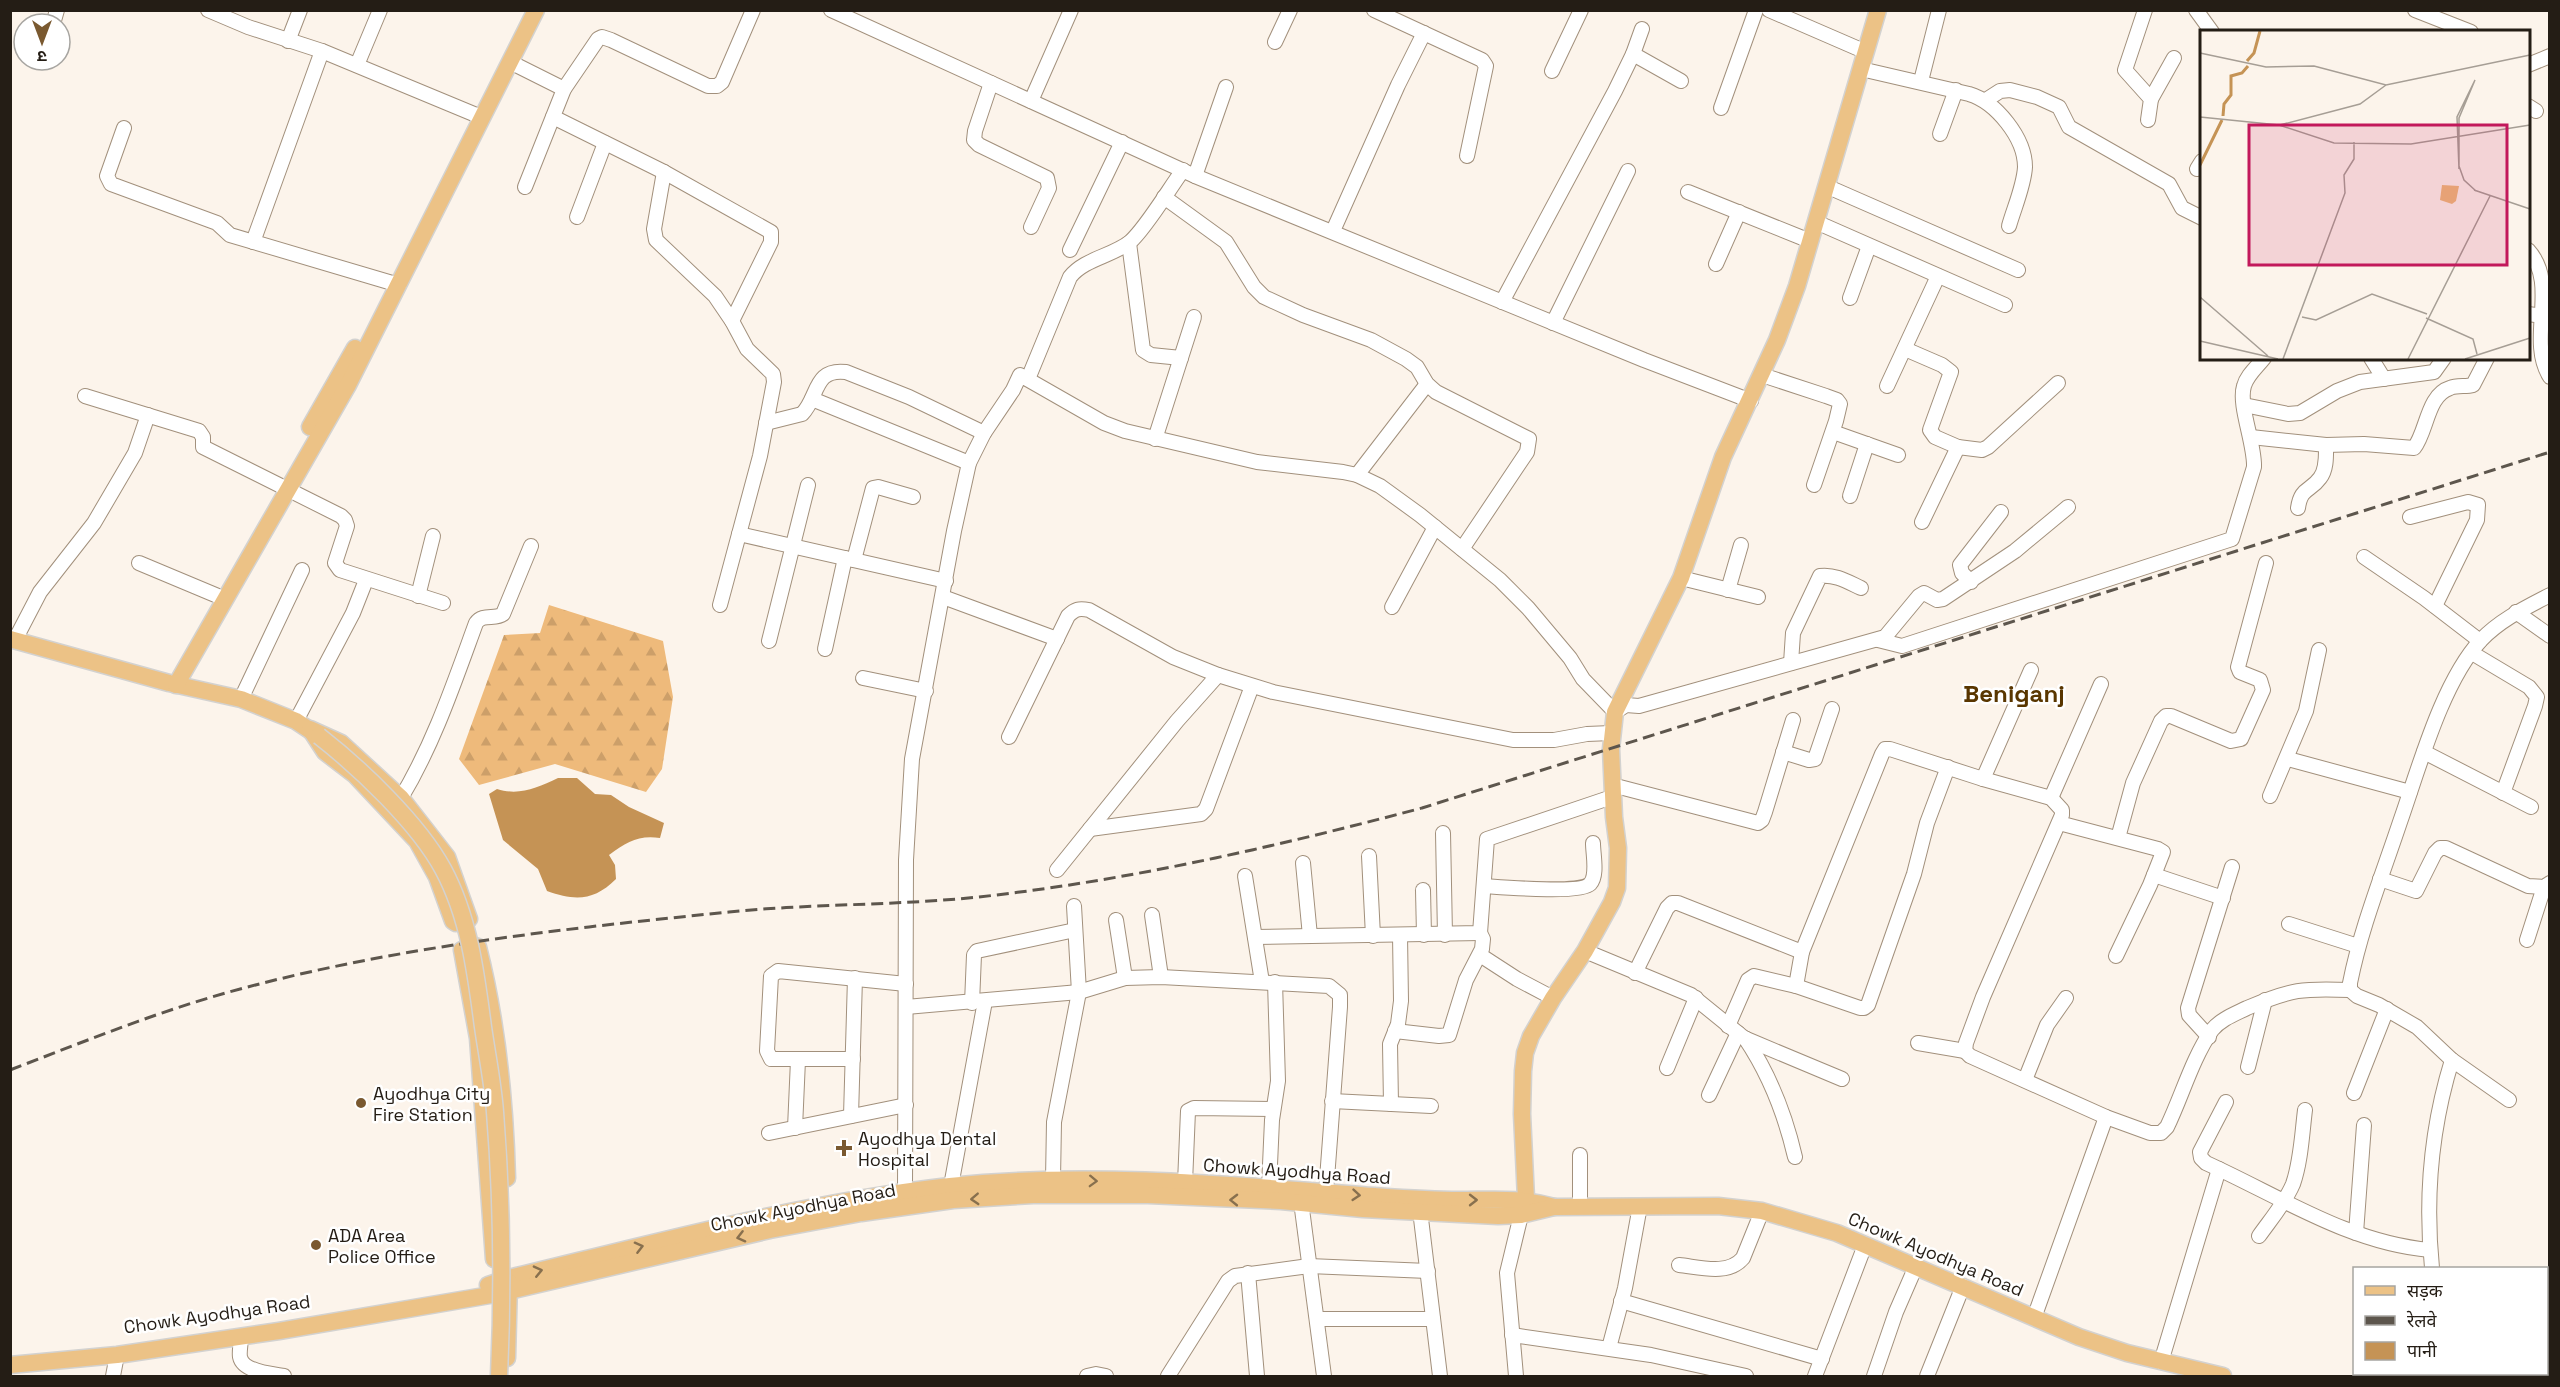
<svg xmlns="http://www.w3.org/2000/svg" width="2560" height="1387" font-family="'Space Grotesk','Noto Sans Devanagari',sans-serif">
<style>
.forest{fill:url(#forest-firs)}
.water{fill:#c59355}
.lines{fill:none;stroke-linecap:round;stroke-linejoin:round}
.minor-casing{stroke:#a2907c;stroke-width:16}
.major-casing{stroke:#d3d2d0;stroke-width:19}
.minor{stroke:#fff;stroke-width:14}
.major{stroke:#ecc286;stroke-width:16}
.rail{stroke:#5d564d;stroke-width:3;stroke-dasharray:12 6;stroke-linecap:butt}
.major-bridge-casing{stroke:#d3d2d0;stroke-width:19;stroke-linecap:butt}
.major-bridge{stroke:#ecc286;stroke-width:16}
.oneway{stroke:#88704e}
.poi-dot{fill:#7a5930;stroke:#fff;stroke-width:2}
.labels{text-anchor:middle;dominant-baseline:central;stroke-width:5;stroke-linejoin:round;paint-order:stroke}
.poi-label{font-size:18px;fill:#241d15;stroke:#fff;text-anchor:start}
.street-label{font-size:18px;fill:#241d15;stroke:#fff}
.district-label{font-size:24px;font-weight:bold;fill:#593600;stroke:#fff}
.inset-river{fill:none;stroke:#c59355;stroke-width:3}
.inset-road{fill:none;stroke:#a69e95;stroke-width:1.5}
.view{fill:#c2185b;fill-opacity:0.15;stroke:#c2185b;stroke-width:3}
.inset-edge{fill:none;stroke:#241d15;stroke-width:3}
</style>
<defs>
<pattern id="forest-firs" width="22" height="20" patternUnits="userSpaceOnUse" patternTransform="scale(1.5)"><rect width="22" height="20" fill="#eeba7b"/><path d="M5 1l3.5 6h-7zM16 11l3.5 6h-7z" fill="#cc9f69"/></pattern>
</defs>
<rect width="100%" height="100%" fill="#fcf4eb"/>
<!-- forest -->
<path class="forest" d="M 549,605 L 663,641 L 673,697 L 662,769 L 646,792 L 555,764 L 479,785 L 459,759 L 504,635 L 540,633 Z"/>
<!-- water -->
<path class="water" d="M 558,778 L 577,778 L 595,794 L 611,795 L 629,807 L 664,823 L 660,838 C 638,835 627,842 609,855 L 615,865 L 616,879 C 594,901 575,901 547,891 L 538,869 L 503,840 L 489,794 L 497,789 C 519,796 537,788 558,778 Z"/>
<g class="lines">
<!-- minor casing -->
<g class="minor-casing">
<g id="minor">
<path d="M 208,10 L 248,27 L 322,51 L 481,117"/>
<path d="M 831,10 L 1195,176 L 1644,360 L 1751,401"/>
<path d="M 1374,10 L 1482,60 L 1486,66 L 1467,156"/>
<path d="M 1769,10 L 1866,52"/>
<path d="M 2145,10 L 2125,70 L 2151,99 L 2148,120"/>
<path d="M 2196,10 L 2212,32"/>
<path d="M 2415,10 L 2471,32"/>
<path d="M 53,24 L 57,10"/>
<path d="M 288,41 L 300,10"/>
<path d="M 1275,42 L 1290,10"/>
<path d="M 1633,54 L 1681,81"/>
<path d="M 510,62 L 564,89"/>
<path d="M 357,65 L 380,10"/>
<path d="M 2528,65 L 2550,56"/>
<path d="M 1861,69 L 1969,94 C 1996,102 2025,138 2025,167 C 2024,186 2014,208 2009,226"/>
<path d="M 1552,71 L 1581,10"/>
<path d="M 1921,81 L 1939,10"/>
<path d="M 991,83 L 975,131 L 974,140 L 979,145 L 1047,178 L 1049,188 L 1031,227"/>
<path d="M 2151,99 L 2174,58"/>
<path d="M 1986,100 L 2000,91 L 2010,90 L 2037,97 L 2059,107 L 2069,127 L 2169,184 L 2182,208 L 2202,218"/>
<path d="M 1031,101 L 1071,10"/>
<path d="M 2528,106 L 2536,111"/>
<path d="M 1721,108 L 1756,10"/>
<path d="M 553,117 L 664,172 L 771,232 L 771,242 L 732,321"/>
<path d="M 124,128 L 107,176 L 111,184 L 217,223 L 230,235 L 399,285"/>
<path d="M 1940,134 L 1956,90"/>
<path d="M 2197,169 L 2202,161"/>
<path d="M 664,172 L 654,229 L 656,240 L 715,296 L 732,321 L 747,349 L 773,374 L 774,382 L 760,456 L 720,605"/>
<path d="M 1195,176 L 1226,87"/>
<path d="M 1826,186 L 2018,270"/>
<path d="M 525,187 L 564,89 L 598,39 L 602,37 L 611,40 L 708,86 L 717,86 L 722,82 L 753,10"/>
<path d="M 1688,192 L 1810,241"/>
<path d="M 1164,197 L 1226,242 L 1254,287 L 1264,297 L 1303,315 L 1371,340 L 1406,359 L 1417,367 L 1427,384 L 1436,392 L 1529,439 L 1527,452 L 1462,549"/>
<path d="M 577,217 L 605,143"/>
<path d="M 1816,222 L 2005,305"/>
<path d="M 1333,231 L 1398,85 L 1424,33"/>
<path d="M 253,242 L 322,51"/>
<path d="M 1129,243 L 1143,350 L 1151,355 L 1181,358"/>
<path d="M 1070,250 L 1122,142"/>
<path d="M 2528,250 C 2560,285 2526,339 2550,377"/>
<path d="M 1716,264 L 1739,212"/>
<path d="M 1850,298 L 1869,246"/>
<path d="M 1502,302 L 1615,91 L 1633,54 L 1642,29"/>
<path d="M 2528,314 L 2550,317"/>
<path d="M 1553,323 L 1628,171"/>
<path d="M 1905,349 L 1942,365 L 1951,372 L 1930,430 L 1935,437 L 1958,447"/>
<path d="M 2371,358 L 2384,379"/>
<path d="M 1762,375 L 1826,396 L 1837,400 L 1840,404 L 1836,421 L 1814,485"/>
<path d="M 1028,379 L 1070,277 C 1084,259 1112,256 1130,242 C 1146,228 1169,189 1183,170"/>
<path d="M 1887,386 L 1938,276"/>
<path d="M 85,396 L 199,431 L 203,437 L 203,447 L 341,516 L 345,520 L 347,526 L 335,563 L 340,570 L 443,603"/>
<path d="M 812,399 L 969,463"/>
<path d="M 2244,405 L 2288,414 L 2300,413 L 2337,391 L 2360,382 L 2434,372 L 2444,358"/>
<path d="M 766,423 L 802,414 C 819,397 813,368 846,372 L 909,397 L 984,433"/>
<path d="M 1833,432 L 1898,455"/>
<path d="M 2251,437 L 2326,445 L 2364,444 L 2414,448 C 2427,432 2427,395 2450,388 C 2457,385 2466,387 2473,385 L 2487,358"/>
<path d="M 1155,439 L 1194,317"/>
<path d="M 1357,475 L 1427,384"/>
<path d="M 1850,496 L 1867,444"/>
<path d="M 2298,508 C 2301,487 2310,492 2320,478 C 2327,469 2326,455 2326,445"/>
<path d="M 2410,517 L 2468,502 L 2478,505 L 2477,520 L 2435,606"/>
<path d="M 1922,522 L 1958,447 L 1982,450 L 1988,447 L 2058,383"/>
<path d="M 739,534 L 946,581"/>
<path d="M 2364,557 L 2424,598 L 2480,641"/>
<path d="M 854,560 L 873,488 L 878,487 L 913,497"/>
<path d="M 139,563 L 225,599"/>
<path d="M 1681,578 L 1758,597"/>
<path d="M 1971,582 L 1962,573 L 1960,565 L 2001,512"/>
<path d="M 1728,590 L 1741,545"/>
<path d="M 418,596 L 433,536"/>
<path d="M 943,597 L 1057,639"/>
<path d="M 1392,607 L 1435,527"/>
<path d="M 2516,612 L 2550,636"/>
<path d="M 15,640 L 40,592 L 94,523 L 135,453 L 148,415"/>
<path d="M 1878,640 L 1902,646 L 2232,539 L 2254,467 C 2255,444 2238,405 2244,386 C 2247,375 2257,367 2264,358"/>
<path d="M 769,641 L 808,485"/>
<path d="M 825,649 L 845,558"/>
<path d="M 2472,653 L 2529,687 L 2537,697 L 2535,706 L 2503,793"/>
<path d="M 1791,663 L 1793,633 L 1820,576 C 1835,574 1848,582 1861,588"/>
<path d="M 863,678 L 926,691"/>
<path d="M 241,699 L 302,570"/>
<path d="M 296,721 L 353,613 L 366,580"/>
<path d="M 1009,737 L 1068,616 C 1075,609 1079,608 1089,610 L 1173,657 L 1218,675 L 1273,692 L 1513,740 L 1554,740 L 1587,734 L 1611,733"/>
<path d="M 1783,752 L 1809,760 L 1815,759 L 1832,709"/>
<path d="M 2424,752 L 2531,807"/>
<path d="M 2288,759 L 2410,792"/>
<path d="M 1983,779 L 2031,670"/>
<path d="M 1612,785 L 1758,823 L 1762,820 L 1765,812 L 1793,720"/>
<path d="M 2270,796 L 2306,711 L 2319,650"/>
<path d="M 401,798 C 434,743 454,683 476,623 C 483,613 495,620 503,614 L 531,546"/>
<path d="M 2051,798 L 2101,684"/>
<path d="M 2059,823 L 2158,849 L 2163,852 L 2150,885 L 2116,956"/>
<path d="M 1090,829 L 1201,814 L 1206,809 L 1252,686"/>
<path d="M 1443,833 L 1445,935"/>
<path d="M 2118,838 L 2133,783 L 2161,721 L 2166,716 L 2171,716 L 2231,741 L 2241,739 L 2263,690 L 2260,680 L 2240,672 L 2238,667 L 2266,563"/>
<path d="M 1369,856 L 1373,936"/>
<path d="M 1303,863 L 1310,936"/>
<path d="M 1057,870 L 1177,721 L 1218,675"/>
<path d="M 2154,875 L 2223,898"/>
<path d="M 1245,876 L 1262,982"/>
<path d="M 2380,879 L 2416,891 L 2435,853 L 2440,848 L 2446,848 L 2528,886 L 2544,887 L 2550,883"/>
<path d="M 1484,886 C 1500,887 1581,894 1590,884 C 1598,875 1593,855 1593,843"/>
<path d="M 1423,890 L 1424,935"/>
<path d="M 1152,915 L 1161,977"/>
<path d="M 1116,920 L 1125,978"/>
<path d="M 2289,924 L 2358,946"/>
<path d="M 1255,937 L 1480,933 L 1487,839 L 1612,797"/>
<path d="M 2527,940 L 2544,887"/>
<path d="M 1585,951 L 1691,995 L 1744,1038 L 1842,1079"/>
<path d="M 1480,955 L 1517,979 L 1553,998"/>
<path d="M 1635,973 L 1667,908 L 1672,903 L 1678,903 L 1802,952 L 1882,754 L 1885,749 L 1890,749 L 1983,779 L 2051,798 L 2062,810 L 2062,815 L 1983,997 L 1966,1043 L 1965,1051 L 1970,1056 L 2106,1117 L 2150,1133 L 2161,1133 L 2167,1127 C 2182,1096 2192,1059 2212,1030 C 2221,1019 2235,1014 2247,1008 C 2291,989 2303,988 2350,990"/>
<path d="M 1796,986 L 1802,952"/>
<path d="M 972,1003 L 974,955 L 977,951 L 1075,930"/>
<path d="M 906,1007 L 1079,992 L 1125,978 L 1161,977 L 1329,986 L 1340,995 L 1340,1007 L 1326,1192"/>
<path d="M 1728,1026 L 1748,980 L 1754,976 L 1796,986 L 1860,1008 L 1864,1008 L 1868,1005 L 1914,874 L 1927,823 L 1948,767"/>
<path d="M 1395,1031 L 1439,1036 L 1449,1035 L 1466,980 L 1482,949 L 1483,939 L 1480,933"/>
<path d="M 2209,1037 L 2189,1015 L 2188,1008 L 2232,867"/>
<path d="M 1745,1038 C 1770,1075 1785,1114 1795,1157"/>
<path d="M 1918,1043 L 1965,1051"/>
<path d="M 853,1059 L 771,1059 L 767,1051 L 771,976 L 778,971 L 906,984"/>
<path d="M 2248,1067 L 2265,1000"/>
<path d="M 1667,1068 L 1696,998"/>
<path d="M 2025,1080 L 2047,1025 L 2066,998"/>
<path d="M 2354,1093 L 2387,1009"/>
<path d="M 1709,1095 L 1738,1033"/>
<path d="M 2509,1100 L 2452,1060 L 2417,1027 L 2379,1005 L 2357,996 L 2350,990 L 2350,983 C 2361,928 2382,876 2400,822 C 2419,768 2442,682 2481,640 C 2500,620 2525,608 2550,595"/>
<path d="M 1332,1101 L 1431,1106"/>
<path d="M 2226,1102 L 2200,1152 L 2201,1158 L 2206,1163 C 2279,1196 2349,1243 2430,1250"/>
<path d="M 1391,1104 L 1390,1044 L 1398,1024 L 1401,1001 L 1400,935"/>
<path d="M 851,1116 L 855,978"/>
<path d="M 795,1128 L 798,1060"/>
<path d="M 769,1133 L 906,1105"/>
<path d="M 1580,1155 L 1580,1206"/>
<path d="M 1053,1179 L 1054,1122 L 1079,992 L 1074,906"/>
<path d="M 1185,1183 L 1188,1111 L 1194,1108 L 1273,1109"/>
<path d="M 951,1186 L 985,1001"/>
<path d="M 1269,1187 L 1272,1120 L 1278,1081 L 1275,982"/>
<path d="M 905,1193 L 906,860 L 912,759 L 954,531 L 969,463 L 984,433 L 1013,390 L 1020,375 L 1104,423 L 1125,431 L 1257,462 L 1343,472 L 1357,475 L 1380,486 L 1420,515 L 1500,580 L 1528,608 L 1570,658 L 1583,679 L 1615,712 L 1626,705 L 1639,706 L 1885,637 L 1919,596 L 1924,593 L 1937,600 L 1943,599 L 2015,551 L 2068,507"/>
<path d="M 1300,1194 L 1324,1376"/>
<path d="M 1419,1202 L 1440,1376"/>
<path d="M 2356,1233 L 2364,1125"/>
<path d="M 2259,1236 C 2271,1219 2285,1203 2293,1184 C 2301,1161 2302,1134 2305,1110"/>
<path d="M 1679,1265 C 1699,1267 1728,1276 1743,1258 L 1762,1211"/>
<path d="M 2432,1268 C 2425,1198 2431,1128 2452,1060"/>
<path d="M 1248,1273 L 1257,1376"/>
<path d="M 1621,1301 L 1822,1359"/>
<path d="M 2034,1318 L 2106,1117"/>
<path d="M 1317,1319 L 1433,1319"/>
<path d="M 1512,1335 L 1651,1355 L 1746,1376"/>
<path d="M 241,1337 C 241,1343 239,1352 240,1357 C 243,1372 272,1374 284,1376"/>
<path d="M 1609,1348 L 1625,1288 L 1640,1206"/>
<path d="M 2161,1362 L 2219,1169"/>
<path d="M 113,1376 L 117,1355"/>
<path d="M 1087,1376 L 1096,1374 L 1106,1376"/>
<path d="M 1168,1376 L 1228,1281 L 1235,1276 L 1309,1266 L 1428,1271"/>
<path d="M 1516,1376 L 1507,1273 L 1521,1215"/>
<path d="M 1815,1376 L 1865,1245"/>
<path d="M 1874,1376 L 1896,1312 L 1916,1266"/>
<path d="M 1927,1376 L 1963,1286"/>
<path d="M 2435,1376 L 2436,1374"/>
</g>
</g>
<!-- major casing -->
<g class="major-casing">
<g id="major">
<path d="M 310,427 L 355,348"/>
<path d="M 10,639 L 169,683 L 241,699 L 296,721 L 317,735"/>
<path d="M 176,685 L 348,385 L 536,10"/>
<path d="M 310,729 L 341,743 L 401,798 L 447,857 L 469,919 L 456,923 L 453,921 L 437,877 L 417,841 L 355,775 L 325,752 Z"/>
<path d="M 1523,1209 L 1526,1199 L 1522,1114 L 1523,1071 L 1525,1053 L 1531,1036 L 1553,998 L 1585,951 L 1612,902 L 1617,888 L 1618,848 L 1614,817 L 1611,749 L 1615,712 L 1681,578 L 1723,457 L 1777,340 L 1797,286 L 1878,10"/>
<path d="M 494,1259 L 478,1038 L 462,950 L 472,945 L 478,947 C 497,1022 505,1100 507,1178"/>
<path d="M 488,1285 L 509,1278 C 654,1243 801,1203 950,1186 C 1089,1171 1235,1185 1374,1196 C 1403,1198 1431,1200 1459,1200 C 1494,1200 1519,1197 1554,1207"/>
<path d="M 507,1358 L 509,1282"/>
<path d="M 10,1365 L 117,1355 L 279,1331 L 496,1294 L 770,1230 L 861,1213 L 953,1200 L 1033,1195 L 1148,1195 L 1281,1201 L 1363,1209 L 1498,1216 L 1521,1215 L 1554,1207 L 1718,1206 L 1762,1211 L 1837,1233 L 2079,1337 L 2127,1353 L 2223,1376"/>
</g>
</g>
<!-- minor -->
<use href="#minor" class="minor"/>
<!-- major -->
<use href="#major" class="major"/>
<!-- rail -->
<path class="rail" d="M 10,1070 C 83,1042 154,1013 229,992 C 392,947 561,929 729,912 C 818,903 908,906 996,895 C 1140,878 1282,845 1422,808 L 2550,452"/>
<!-- major-bridge casing -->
<g class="major-bridge-casing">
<path id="major-bridge" d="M 319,736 C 360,768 418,823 443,869 C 469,917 476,973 483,1027 C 487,1055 493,1084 495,1112 C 502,1200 503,1289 499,1376"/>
</g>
<!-- major-bridge -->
<use href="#major-bridge" class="major-bridge"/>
</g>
<!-- one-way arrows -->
<defs><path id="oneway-chevron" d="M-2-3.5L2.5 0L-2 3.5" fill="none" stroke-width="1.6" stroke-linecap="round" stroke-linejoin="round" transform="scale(1.5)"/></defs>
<g class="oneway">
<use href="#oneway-chevron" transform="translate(1093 1181) rotate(2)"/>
<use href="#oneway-chevron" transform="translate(1356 1195) rotate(5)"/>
<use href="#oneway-chevron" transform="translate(975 1199) rotate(177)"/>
<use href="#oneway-chevron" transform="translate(1234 1200) rotate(-179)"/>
<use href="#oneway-chevron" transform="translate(1473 1200)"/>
<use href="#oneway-chevron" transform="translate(741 1237) rotate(166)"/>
<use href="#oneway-chevron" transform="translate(639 1247) rotate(-14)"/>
<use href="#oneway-chevron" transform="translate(538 1271) rotate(-13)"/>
</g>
<!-- markers -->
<g class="poi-dot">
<circle cx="361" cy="1103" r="6"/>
<path d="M841 1139h6v6h6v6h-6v6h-6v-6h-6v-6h6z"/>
<circle cx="316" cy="1245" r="6"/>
</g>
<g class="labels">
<!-- poi labels -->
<g class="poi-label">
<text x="373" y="1093">Ayodhya City<tspan x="373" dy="21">Fire Station</tspan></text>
<text x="858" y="1138">Ayodhya Dental<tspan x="858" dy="21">Hospital</tspan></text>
<text x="328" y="1235">ADA Area<tspan x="328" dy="21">Police Office</tspan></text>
</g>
<!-- street labels -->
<g class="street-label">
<text transform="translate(1297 1171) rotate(4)">Chowk Ayodhya Road</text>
<text transform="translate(803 1207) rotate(-11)">Chowk Ayodhya Road</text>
<text transform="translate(1936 1254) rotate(23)">Chowk Ayodhya Road</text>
<text transform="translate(217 1314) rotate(-8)">Chowk Ayodhya Road</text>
</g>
<!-- district labels -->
<g class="district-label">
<text x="2014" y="693">Beniganj</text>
</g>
</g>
<!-- overview -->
<g transform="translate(2200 30)">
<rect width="330" height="330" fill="#fcf4eb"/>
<path d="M 242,155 L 259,156 L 256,171 L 252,174 L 240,170 Z" fill="#eeba7b"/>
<path class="inset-river" d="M 47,31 L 54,23 L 60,1M 23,86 L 24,74 L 31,65 L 31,46 L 42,43 L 48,36M 0,135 L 22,90"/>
<path class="inset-road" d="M 0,23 L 66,37 L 114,36 L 186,55 L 330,25M 275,50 L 259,88 L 259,139 L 257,87 ZM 0,87 L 79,95 L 134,113 L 211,114 L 330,95M 80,95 L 160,74 L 186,55M 259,136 L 264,150 L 276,161M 274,160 L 330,179M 0,267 L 68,326M 102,287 L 116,290 L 172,264 L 227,284M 226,288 L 273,309 L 277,324M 0,311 L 78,329M 83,329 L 145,163 L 144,145 L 154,129 L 154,112M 208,329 L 290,166M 265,329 L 330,308"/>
<path class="view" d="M 49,95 L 307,95 L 307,235 L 49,235 Z"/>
<rect width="330" height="330" class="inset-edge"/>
</g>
<!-- border -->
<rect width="2560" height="1387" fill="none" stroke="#241d15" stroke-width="24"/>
<!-- legend -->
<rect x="2353" y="1267" width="195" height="108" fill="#ffffff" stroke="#a7a5a1" stroke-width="1.5"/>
<rect x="2365" y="1286" width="30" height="9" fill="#ecc286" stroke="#a7a5a1" stroke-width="1.5"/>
<text x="2407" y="1297" font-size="18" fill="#241d15">सड़क</text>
<rect x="2365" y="1316" width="30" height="9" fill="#5d564d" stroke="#a7a5a1" stroke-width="1.5"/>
<text x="2407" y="1327" font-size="18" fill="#241d15">रेलवे</text>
<rect x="2365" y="1342" width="30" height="18" fill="#c59355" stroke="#a7a5a1" stroke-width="1.5"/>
<text x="2407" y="1357" font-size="18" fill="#241d15">पानी</text>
<!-- north arrow -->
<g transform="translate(42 42) rotate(180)"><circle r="28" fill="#ffffff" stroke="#a7a5a1" stroke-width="1.5"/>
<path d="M0-4.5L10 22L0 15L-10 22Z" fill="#7a5930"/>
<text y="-9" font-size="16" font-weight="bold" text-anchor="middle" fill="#241d15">उ</text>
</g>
</svg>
